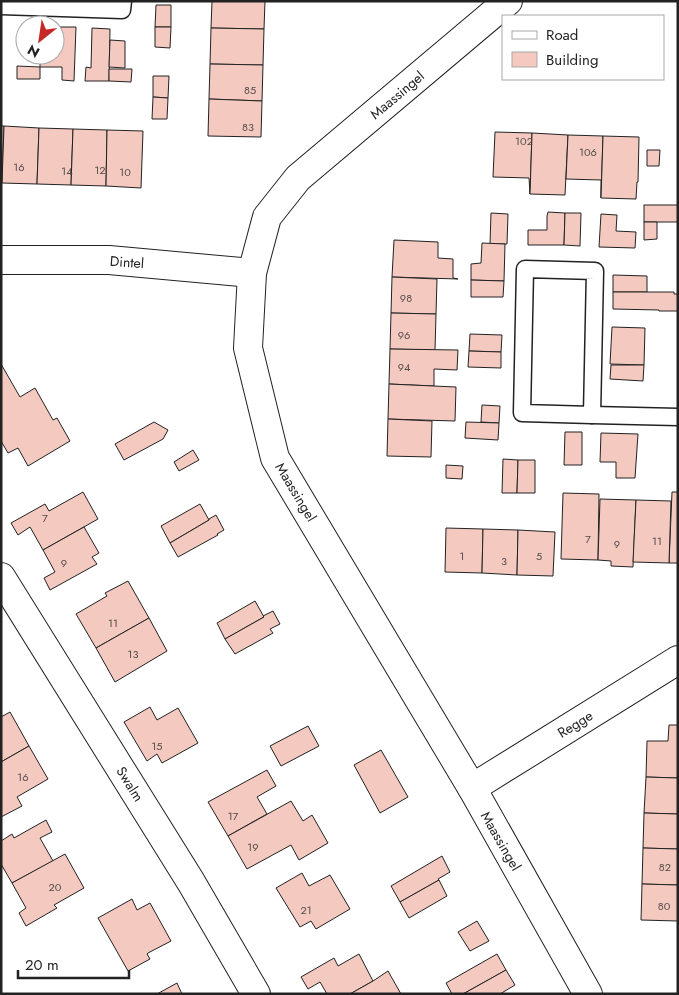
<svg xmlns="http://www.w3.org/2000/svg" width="679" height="995" font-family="Jost,sans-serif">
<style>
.building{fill:#f3c9c0;stroke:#222}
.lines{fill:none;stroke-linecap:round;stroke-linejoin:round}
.service-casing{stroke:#222;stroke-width:19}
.minor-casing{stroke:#222;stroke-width:30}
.service{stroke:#fff;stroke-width:16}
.minor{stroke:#fff;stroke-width:28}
.labels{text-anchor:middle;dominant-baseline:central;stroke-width:4;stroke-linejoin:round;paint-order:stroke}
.number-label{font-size:11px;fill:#564c4a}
.street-label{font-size:14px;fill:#222;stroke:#fff}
</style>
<rect width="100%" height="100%" fill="#fff"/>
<!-- building -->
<g class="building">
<path d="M 212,1 L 265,1 L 264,29 L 211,28 Z"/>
<path d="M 156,5 L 171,5 L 171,27 L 155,27 Z"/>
<path d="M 55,27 L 76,27 L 74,81 L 62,80 L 62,67 L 40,67 L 40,55 L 55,55 Z"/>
<path d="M 155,27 L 171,27 L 170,48 L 155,47 Z"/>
<path d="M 92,28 L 110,29 L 109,81 L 85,81 L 86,67 L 91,68 Z"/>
<path d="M 211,28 L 264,29 L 263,65 L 210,64 Z"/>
<path d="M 110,40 L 125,41 L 125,68 L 109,67 Z"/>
<path d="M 210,64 L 263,65 L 262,101 L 209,99 Z"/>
<path d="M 17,66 L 40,67 L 40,79 L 17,79 Z"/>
<path d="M 109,69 L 132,69 L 131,82 L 109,81 Z"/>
<path d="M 153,76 L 169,76 L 168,98 L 153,97 Z"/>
<path d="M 153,97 L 168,98 L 167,119 L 152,119 Z"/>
<path d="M 209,99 L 262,101 L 261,137 L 208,136 Z"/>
<path d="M 1,126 L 4,126 L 2,183 L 1,183 Z"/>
<path d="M 4,126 L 39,128 L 37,184 L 2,183 Z"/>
<path d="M 39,128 L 73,129 L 71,185 L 37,184 Z"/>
<path d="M 73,129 L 107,130 L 106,186 L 71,185 Z"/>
<path d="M 107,130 L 143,131 L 141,188 L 106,186 Z"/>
<path d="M 495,132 L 532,133 L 530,194 L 529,178 L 493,177 Z"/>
<path d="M 532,133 L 568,135 L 565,195 L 530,194 Z"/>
<path d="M 568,135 L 603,136 L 601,198 L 601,180 L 566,179 Z"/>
<path d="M 603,136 L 639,137 L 638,182 L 637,182 L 636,199 L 601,198 Z"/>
<path d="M 647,150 L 660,150 L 659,166 L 647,166 Z"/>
<rect x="644" y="205" width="34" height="17"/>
<path d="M 548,212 L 565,213 L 564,245 L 528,245 L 528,230 L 547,230 L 547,216 Z"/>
<path d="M 491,213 L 508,214 L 507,244 L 490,244 Z"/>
<path d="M 565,213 L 581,213 L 580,246 L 564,245 Z"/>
<path d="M 601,214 L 617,215 L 616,231 L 636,232 L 635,248 L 599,247 Z"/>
<path d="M 644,222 L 657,222 L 657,239 L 644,240 Z"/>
<path d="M 394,240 L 438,242 L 438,258 L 453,259 L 453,278 L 458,279 L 392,277 Z"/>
<path d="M 482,243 L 505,244 L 504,281 L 471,280 L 471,264 L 481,263 Z"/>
<path d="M 613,275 L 647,276 L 647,292 L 613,292 Z"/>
<path d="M 392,277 L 437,279 L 436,314 L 391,313 Z"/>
<path d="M 471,280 L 504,281 L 503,297 L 471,297 Z"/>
<path d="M 613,292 L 674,292 L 674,294 L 678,294 L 678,311 L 659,311 L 659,310 L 613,309 Z"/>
<path d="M 391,313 L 436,314 L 435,350 L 390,349 Z"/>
<path d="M 612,327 L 645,328 L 644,365 L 610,364 Z"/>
<path d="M 470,334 L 502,335 L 501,352 L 469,351 Z"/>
<path d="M 390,349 L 458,350 L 457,370 L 434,369 L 434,386 L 389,384 Z"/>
<path d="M 469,351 L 501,352 L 501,368 L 468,367 Z"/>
<path d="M 1,364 L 20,397 L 35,388 L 53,420 L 57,418 L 70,441 L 28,466 L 18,448 L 8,453 L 1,441 Z"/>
<path d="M 611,365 L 644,365 L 643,381 L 610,379 Z"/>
<path d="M 389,384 L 456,387 L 455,421 L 388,419 Z"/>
<path d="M 482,405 L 500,406 L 499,423 L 481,422 Z"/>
<path d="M 388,419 L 432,421 L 431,457 L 387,456 Z"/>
<path d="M 154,422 L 168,430 L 163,439 L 124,460 L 115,444 Z"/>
<path d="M 466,422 L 499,423 L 498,440 L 465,438 Z"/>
<path d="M 565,432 L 582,432 L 582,465 L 564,465 Z"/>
<path d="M 601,433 L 638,434 L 635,478 L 616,478 L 616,462 L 600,462 Z"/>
<path d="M 193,450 L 199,460 L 179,471 L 174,462 Z"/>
<path d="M 503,459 L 518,460 L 517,493 L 502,493 Z"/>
<path d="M 518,460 L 535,460 L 535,493 L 517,493 Z"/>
<path d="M 446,465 L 463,466 L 462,479 L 446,478 Z"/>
<path d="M 83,492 L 98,519 L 43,550 L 30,527 L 18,535 L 11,523 L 45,504 L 49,511 Z"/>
<path d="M 672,492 L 678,492 L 678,563 L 669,563 Z"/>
<path d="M 563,493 L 599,494 L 598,560 L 561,559 Z"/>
<path d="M 600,499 L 636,500 L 633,567 L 611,566 L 611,561 L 598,560 Z"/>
<path d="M 636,500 L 671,501 L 669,563 L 633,562 Z"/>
<path d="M 200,504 L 209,520 L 170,543 L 161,526 Z"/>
<path d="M 216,515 L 224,530 L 217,534 L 218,535 L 178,557 L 170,543 L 209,520 L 209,519 Z"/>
<path d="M 84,527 L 99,553 L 92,557 L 97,564 L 50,590 L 44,578 L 55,572 L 43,550 Z"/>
<path d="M 446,528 L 483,529 L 482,573 L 445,572 Z"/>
<path d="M 483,529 L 518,530 L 517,575 L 482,573 Z"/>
<path d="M 518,530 L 555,532 L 553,576 L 517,575 Z"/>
<path d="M 128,581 L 149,618 L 96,648 L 76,614 L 107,596 L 105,593 Z"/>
<path d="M 255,601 L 264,617 L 225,639 L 217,623 Z"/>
<path d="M 273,611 L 280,624 L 270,629 L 273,633 L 235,654 L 225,639 L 264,617 L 263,616 Z"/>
<path d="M 149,618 L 167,651 L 115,682 L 96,648 Z"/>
<path d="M 150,707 L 157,720 L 178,708 L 198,743 L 162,763 L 157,754 L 147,761 L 124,722 Z"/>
<path d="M 10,712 L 29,746 L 1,762 L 1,717 Z"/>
<path d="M 669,725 L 678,725 L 678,778 L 646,777 L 647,741 L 668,741 Z"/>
<path d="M 308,726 L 319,746 L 281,766 L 270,746 Z"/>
<path d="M 29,746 L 48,779 L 17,797 L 22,806 L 1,817 L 1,762 Z"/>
<path d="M 381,750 L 408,797 L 380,813 L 354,765 Z"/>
<path d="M 267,770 L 276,786 L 257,797 L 267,814 L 228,836 L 208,802 Z"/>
<path d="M 646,777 L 678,778 L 678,814 L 644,813 Z"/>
<path d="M 291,801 L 303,821 L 312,815 L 328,843 L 299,860 L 291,845 L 247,869 L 228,836 Z"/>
<path d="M 644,813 L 678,814 L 678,849 L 643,848 Z"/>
<path d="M 46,820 L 52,832 L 40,838 L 53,861 L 12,883 L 1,864 L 1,841 L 12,834 L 14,838 Z"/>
<path d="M 643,848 L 678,849 L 678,885 L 642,884 Z"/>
<path d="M 65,854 L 84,888 L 54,905 L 57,908 L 26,926 L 19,913 L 26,908 L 12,883 Z"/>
<path d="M 442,856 L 450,872 L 438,879 L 439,880 L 400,902 L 391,886 Z"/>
<path d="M 302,873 L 309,886 L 330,875 L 350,909 L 316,929 L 311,921 L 300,927 L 276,888 Z"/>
<path d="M 439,880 L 447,896 L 409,918 L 400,902 Z"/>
<path d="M 642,884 L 678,885 L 678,921 L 641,920 Z"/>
<path d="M 132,899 L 137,910 L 150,903 L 171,941 L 148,953 L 147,954 L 150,959 L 128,971 L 98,918 Z"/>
<path d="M 477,921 L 489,941 L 470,951 L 458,932 Z"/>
<path d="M 359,954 L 373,981 L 350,994 L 327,994 L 320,982 L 308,989 L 301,977 L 334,958 L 338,966 Z"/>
<path d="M 497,954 L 506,970 L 463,994 L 452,994 L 446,983 Z"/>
<path d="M 506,970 L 515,985 L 500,994 L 463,994 Z"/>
<path d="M 388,971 L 401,994 L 350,994 L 373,981 Z"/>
<path d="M 177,983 L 182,994 L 157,994 Z"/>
</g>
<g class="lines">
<!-- service casing -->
<g class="service-casing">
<g id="service">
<path d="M 1,6 L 122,10 L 123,1"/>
<path d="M 525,269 L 595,271 L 592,415 L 522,413 Z"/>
<path d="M 592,415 L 678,417"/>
</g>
</g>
<!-- minor casing -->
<g class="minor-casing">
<g id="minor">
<path d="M 508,1 L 298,178 L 267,217 L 252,273 L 248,348 L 275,458 L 472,788 L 588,994"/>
<path d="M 1,260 L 109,260 L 252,273"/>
<path d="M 1,577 L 191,882 L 256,994"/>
<path d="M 472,788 L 678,660"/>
</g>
</g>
<!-- service -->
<use href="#service" class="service"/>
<!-- minor -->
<use href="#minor" class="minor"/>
</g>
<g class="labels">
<!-- number labels -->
<g class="number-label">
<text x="250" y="90">85</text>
<text x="248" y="127">83</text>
<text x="524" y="141">102</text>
<text x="588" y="152">106</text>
<text x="19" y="167">16</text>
<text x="100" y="170">12</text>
<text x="67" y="171">14</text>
<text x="125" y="172">10</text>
<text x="406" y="298">98</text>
<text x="404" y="335">96</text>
<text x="404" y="367">94</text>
<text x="45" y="518">7</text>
<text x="588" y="539">7</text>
<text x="657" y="541">11</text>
<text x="617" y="544">9</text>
<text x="462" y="556">1</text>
<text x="539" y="556">5</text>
<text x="504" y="561">3</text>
<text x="64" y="563">9</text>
<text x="113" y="623">11</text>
<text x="133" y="654">13</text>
<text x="157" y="746">15</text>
<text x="23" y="777">16</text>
<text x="233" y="816">17</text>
<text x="253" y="847">19</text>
<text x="665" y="867">82</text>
<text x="55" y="887">20</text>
<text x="664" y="906">80</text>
<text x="306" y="910">21</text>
</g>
<!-- street labels -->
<g class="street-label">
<text transform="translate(397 95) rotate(-40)">Maassingel</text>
<text transform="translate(127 262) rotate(4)">Dintel</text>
<text transform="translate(296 492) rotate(59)">Maassingel</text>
<text transform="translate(575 724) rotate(-32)">Regge</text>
<text transform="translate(130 784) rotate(58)">Swalm</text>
<text transform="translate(501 841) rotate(60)">Maassingel</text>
</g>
</g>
<!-- border -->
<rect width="679" height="995" fill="none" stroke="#222222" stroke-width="5"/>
<!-- legend -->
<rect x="502" y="15" width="162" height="65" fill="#ffffff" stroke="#a7a7a7"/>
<rect x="512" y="31" width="25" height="8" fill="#ffffff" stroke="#a7a7a7"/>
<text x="546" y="40" font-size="15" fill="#222222">Road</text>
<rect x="512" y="52" width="25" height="15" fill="#f3c9c0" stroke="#a7a7a7"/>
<text x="546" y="65" font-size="15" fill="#222222">Building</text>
<!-- north arrow -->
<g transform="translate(40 40) rotate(210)"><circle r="24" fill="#ffffff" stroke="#a7a7a7"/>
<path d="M0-4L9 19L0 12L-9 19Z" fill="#c62828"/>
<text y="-8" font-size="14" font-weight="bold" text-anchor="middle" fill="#222222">N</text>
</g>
<!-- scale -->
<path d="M18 970v8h111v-8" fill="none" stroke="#222222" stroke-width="2.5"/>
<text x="25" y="970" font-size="15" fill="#222222" stroke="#ffffff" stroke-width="4" paint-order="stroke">20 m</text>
</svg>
